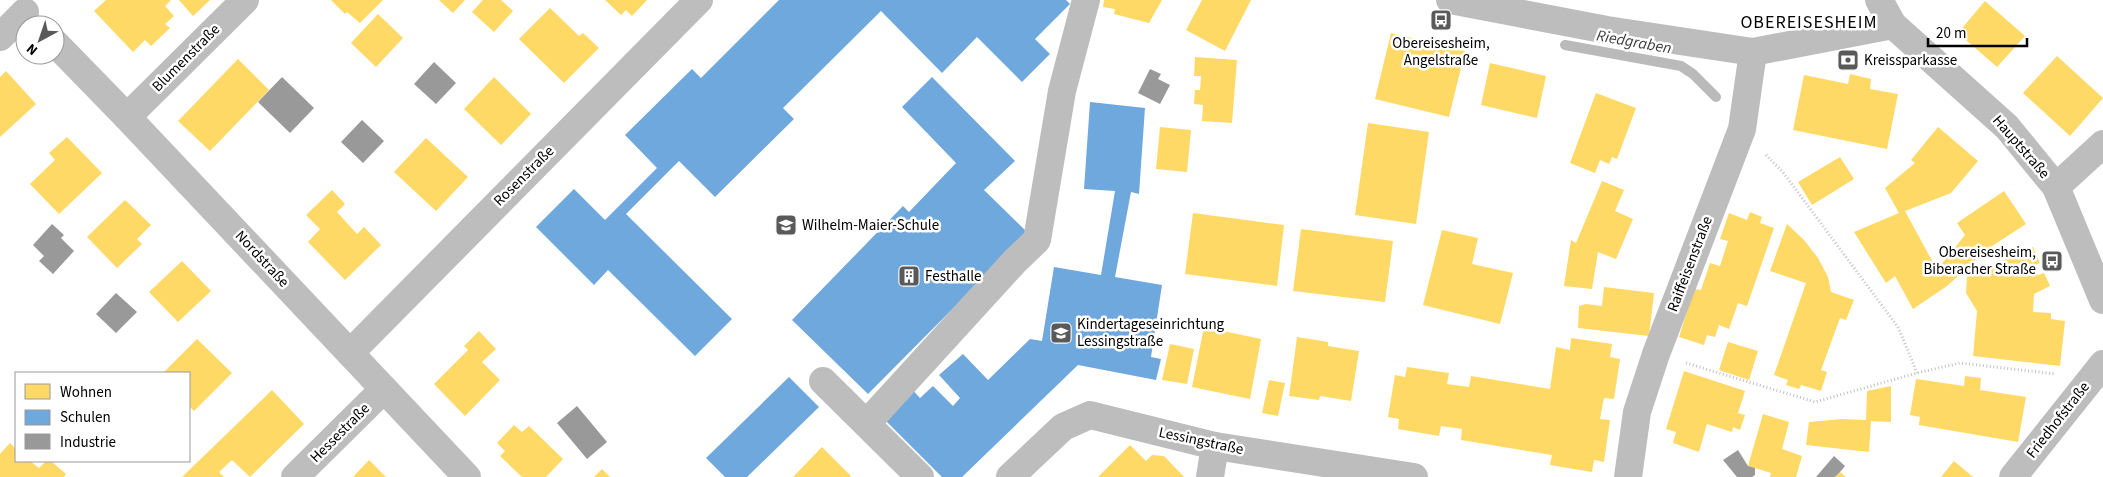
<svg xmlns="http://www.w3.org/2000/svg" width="2103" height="477" font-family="'Source Sans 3',sans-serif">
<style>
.homes{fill:#ffd966}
.schools{fill:#6fa8dc}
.industry{fill:#999}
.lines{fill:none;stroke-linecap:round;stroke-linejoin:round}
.stream{stroke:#bababa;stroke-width:10}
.path{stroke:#c2c2c2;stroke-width:3;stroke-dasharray:1 2.5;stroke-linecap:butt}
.minor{stroke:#bdbdbd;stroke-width:28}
.labels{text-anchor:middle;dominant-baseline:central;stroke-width:5;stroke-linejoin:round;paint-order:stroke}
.poi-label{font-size:15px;fill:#000;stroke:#fff;text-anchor:start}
.street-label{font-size:15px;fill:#000;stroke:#fff}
.water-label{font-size:16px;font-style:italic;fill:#3d3d3d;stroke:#fff}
.quarter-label{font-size:18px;letter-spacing:1px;fill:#000;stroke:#fff}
</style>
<rect width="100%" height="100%" fill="#fff"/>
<!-- homes -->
<g class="homes">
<path d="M 106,0 L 171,0 L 165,6 L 174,16 L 165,24 L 170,28 L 151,46 L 145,40 L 133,52 L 94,11 Z"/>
<path d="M 179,0 L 210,0 L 193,16 Z"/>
<path d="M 331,0 L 383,0 L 360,23 L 347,12 L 345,14 Z"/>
<path d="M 439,0 L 465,0 L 453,13 Z"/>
<path d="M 483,0 L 501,0 L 513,11 L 494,32 L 472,12 Z"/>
<path d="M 605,0 L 647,0 L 632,16 L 626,10 L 621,15 Z"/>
<path d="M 1104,0 L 1162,0 L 1149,23 L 1114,14 L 1115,9 L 1103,7 Z"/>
<path d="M 1202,0 L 1251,0 L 1225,51 L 1186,30 Z"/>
<path d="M 1985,1 L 2025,36 L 1997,67 L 1958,33 Z"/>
<path d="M 550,8 L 579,36 L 583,33 L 599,48 L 564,83 L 519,39 Z"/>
<path d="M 378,14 L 403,38 L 376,67 L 351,43 Z"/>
<path d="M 1391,33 L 1465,51 L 1449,117 L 1375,99 Z"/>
<path d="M 2057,56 L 2103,98 L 2070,136 L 2023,93 Z"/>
<path d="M 1195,57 L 1237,60 L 1232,123 L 1202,121 L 1203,105 L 1194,104 L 1195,90 L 1200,90 L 1201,76 L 1194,76 Z"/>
<path d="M 238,59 L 269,90 L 210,151 L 178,121 Z"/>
<path d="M 1490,63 L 1546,76 L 1537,118 L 1481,105 Z"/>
<path d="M 6,71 L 36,104 L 0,137 L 0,77 Z"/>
<path d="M 1850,74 L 1871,79 L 1870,89 L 1898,94 L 1887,149 L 1793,130 L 1804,75 L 1848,84 Z"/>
<path d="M 494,77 L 531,114 L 501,145 L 464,109 Z"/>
<path d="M 1596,93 L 1636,108 L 1617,159 L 1612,157 L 1609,164 L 1600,160 L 1595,173 L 1570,163 Z"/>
<path d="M 1368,123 L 1429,132 L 1416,224 L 1355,215 Z"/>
<path d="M 1160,127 L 1191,130 L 1187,172 L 1156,169 Z"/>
<path d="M 1938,127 L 1978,161 L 1951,193 L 1905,211 L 1937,270 L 1965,235 L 1957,223 L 2004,191 L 2026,224 L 1989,248 L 1947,286 L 1913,309 L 1895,276 L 1886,283 L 1854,232 L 1899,213 L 1885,188 L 1915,163 L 1911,160 Z"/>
<path d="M 67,137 L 102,173 L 59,214 L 30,184 L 55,160 L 49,153 Z"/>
<path d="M 426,138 L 468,177 L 436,211 L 394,172 Z"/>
<path d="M 1840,157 L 1854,179 L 1812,205 L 1798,182 Z"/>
<path d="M 1602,181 L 1624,190 L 1615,211 L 1633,219 L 1616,259 L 1598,252 L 1592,289 L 1564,286 L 1571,240 L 1576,243 Z"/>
<path d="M 332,190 L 345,204 L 337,212 L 357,234 L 364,227 L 381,245 L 345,280 L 308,242 L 320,229 L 306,215 Z"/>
<path d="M 125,200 L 151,225 L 137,239 L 142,244 L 117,268 L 87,237 Z"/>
<path d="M 1750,212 L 1762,217 L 1760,223 L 1774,228 L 1747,306 L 1738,303 L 1729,329 L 1719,325 L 1715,337 L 1707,335 L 1704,345 L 1679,337 L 1694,289 L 1701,290 L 1710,263 L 1720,266 L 1728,241 L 1720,239 L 1729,213 L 1747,220 Z"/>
<path d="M 1193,213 L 1284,225 L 1277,286 L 1185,274 Z"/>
<path d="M 1787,224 L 1804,240 L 1818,258 L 1828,277 L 1831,292 L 1854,300 L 1846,320 L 1840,318 L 1821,370 L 1827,372 L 1821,391 L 1801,385 L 1799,389 L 1786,385 L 1788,380 L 1774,375 L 1806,283 L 1770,271 Z"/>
<path d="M 1301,229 L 1393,241 L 1385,302 L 1293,291 Z"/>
<path d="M 1442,230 L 1478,238 L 1472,264 L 1513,273 L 1500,324 L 1423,305 Z"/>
<path d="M 2033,247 L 2040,263 L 2035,265 L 2038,275 L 2044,273 L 2050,286 L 2034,294 L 2033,312 L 2051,313 L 2051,319 L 2065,321 L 2060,366 L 1973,356 L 1977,311 L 1966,293 L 1967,277 Z"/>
<path d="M 182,261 L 211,291 L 178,322 L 149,292 Z"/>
<path d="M 1604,287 L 1654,293 L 1649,336 L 1578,328 L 1579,306 L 1586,304 L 1602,306 Z"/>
<path d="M 1204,327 L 1261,339 L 1250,399 L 1192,387 Z"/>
<path d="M 479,331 L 496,349 L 482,362 L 500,380 L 465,416 L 434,384 L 468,350 L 464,346 Z"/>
<path d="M 1297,337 L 1328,342 L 1328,346 L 1359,351 L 1351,401 L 1320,396 L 1319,400 L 1289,396 Z"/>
<path d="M 1571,338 L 1612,344 L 1610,357 L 1620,359 L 1614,399 L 1604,398 L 1600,419 L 1610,420 L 1604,462 L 1594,460 L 1592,472 L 1550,465 L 1552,455 L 1461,440 L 1462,429 L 1441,426 L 1439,436 L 1398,429 L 1399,419 L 1388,417 L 1395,375 L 1405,377 L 1407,367 L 1449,373 L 1447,384 L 1469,387 L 1471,376 L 1550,389 L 1556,347 L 1570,350 Z"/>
<path d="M 197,339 L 232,373 L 194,411 L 189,406 L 189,373 L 163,373 Z"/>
<path d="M 1728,342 L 1758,351 L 1749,380 L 1719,370 Z"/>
<path d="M 1170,344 L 1194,349 L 1187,384 L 1162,380 Z"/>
<path d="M 1684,371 L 1745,391 L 1738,413 L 1745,415 L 1740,430 L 1733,427 L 1732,432 L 1707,424 L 1699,452 L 1673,443 L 1676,432 L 1666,429 Z"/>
<path d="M 1965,376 L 1981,378 L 1980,390 L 2026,397 L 2018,442 L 1919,425 L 1920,417 L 1910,415 L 1916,379 L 1964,386 Z"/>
<path d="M 1269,380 L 1285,383 L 1278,416 L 1262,413 Z"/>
<path d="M 1891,386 L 1891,422 L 1871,421 L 1869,452 L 1806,445 L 1809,422 L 1842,419 L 1866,420 L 1867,391 Z"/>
<path d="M 272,390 L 304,424 L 250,477 L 232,460 L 219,472 L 224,477 L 182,477 Z"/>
<path d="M 1763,414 L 1789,422 L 1782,449 L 1802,456 L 1796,477 L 1770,477 L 1771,473 L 1748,466 Z"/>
<path d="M 514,425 L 522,432 L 529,426 L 563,459 L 546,477 L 522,477 L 500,456 L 505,451 L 497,443 Z"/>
<path d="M 10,443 L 16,449 L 16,461 L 30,461 L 39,468 L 46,461 L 51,461 L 66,474 L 64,477 L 0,477 L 0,454 Z"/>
<path d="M 1130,445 L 1146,461 L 1152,455 L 1164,456 L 1184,477 L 1098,477 Z"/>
<path d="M 822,447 L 851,476 L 850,477 L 793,477 Z"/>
<path d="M 369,460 L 386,477 L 353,477 Z"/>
<path d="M 1954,461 L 1973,477 L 1941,477 Z"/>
<path d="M 602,469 L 610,477 L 594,477 Z"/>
<path d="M 1840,472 L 1846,477 L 1835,477 Z"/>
</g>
<!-- schools -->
<g class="schools">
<path d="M 779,0 L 1066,0 L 1070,4 L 1035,39 L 1050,54 L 1022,82 L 977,37 L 942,73 L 881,11 L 783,108 L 794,119 L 715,197 L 679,161 L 626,214 L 732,319 L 695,356 L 608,270 L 594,285 L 536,227 L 574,189 L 605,220 L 657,168 L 625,135 L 692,69 L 701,78 Z"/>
<path d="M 932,77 L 1015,161 L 984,190 L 1028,233 L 868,394 L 792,320 L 903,206 L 909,212 L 956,163 L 902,107 Z"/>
<path d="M 1090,102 L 1145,108 L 1139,194 L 1131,192 L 1115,277 L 1162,285 L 1151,357 L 1161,359 L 1156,380 L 1078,365 L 962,477 L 942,477 L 880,415 L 909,386 L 920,398 L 933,386 L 953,406 L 960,398 L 939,375 L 963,354 L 988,380 L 1030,339 L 1042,341 L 1054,267 L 1101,275 L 1115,191 L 1084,189 Z"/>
<path d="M 789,377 L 819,407 L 747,477 L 725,477 L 706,458 Z"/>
</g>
<!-- industry -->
<g class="industry">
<path d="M 434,62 L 456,83 L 436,104 L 414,84 Z"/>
<path d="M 1150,69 L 1161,74 L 1158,79 L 1170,85 L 1160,104 L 1138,93 Z"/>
<path d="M 282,77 L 314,108 L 290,133 L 258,102 Z"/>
<path d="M 362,120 L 384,141 L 363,163 L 341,142 Z"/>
<path d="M 52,224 L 64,235 L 61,238 L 74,251 L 53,274 L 39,261 L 44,256 L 33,245 Z"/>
<path d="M 116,293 L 137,312 L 116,333 L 96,314 Z"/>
<path d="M 577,406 L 607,442 L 587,459 L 557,423 Z"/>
<path d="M 1738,450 L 1748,466 L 1755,468 L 1755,475 L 1752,477 L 1737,477 L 1723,460 Z"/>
<path d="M 1834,456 L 1845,466 L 1840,472 L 1835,477 L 1816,477 Z"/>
</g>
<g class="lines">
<!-- stream -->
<path class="stream" d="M 1565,45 L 1681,66 L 1693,74 L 1716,97"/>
<!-- path -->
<g class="path">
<path d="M 1766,155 L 1782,171 L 1898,327 L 1917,373"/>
<path d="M 1686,363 L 1815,402 L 1917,373 L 1960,363 L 2056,374"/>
</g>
<!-- minor -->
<g class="minor">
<path d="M 1450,0 L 1607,30 L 1753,52 L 1893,25"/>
<path d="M 1879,0 L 1893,25 L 2007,127 L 2056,187 L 2103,300"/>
<path d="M 0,37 L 25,12"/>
<path d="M 55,43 L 127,117 L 467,477"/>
<path d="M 127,117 L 245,0"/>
<path d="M 2056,187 L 2103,144"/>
<path d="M 350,353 L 699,0"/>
<path d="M 823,381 L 920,477"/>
<path d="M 867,423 L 1015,261 L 1037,240 L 1062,91 L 1086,0"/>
<path d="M 295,477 L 384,389"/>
<path d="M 1010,477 L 1063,427 L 1090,415 L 1215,446 L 1414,477"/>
<path d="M 1210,477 L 1215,446"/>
<path d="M 1628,477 L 1637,412 L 1656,354 L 1742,129 L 1753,52"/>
<path d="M 2013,477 L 2103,364"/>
</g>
</g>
<!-- icons -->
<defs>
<g id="bus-square" transform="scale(1.125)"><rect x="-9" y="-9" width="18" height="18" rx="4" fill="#595959" stroke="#fff"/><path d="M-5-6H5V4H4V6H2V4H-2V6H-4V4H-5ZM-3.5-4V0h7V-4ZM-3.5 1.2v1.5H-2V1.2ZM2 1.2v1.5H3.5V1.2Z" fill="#fff"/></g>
<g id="bank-square" transform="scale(1.125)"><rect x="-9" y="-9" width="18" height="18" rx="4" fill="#595959" stroke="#fff"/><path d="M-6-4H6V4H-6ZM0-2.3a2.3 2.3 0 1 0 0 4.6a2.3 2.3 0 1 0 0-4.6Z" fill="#fff"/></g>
<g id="school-square" transform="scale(1.125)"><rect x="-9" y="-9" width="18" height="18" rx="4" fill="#595959" stroke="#fff"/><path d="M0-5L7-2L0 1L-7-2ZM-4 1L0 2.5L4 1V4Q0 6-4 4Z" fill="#fff"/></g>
<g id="building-square" transform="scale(1.125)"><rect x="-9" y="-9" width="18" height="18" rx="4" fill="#595959" stroke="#fff"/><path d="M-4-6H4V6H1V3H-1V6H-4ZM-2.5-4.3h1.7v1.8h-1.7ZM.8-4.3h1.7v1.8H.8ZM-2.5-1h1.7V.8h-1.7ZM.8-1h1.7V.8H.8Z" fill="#fff"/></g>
</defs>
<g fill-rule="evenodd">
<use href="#bus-square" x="1441" y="20"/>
<use href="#bank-square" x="1848" y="60"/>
<use href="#school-square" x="786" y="225"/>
<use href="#bus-square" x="2052" y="261"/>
<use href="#building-square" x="909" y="276"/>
<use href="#school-square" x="1061" y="333"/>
</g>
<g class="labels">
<!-- poi labels -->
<g class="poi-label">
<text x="1441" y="43" text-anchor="middle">Obereisesheim,<tspan x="1441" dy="17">Angelstraße</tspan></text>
<text x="1864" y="60">Kreissparkasse</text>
<text x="802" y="225">Wilhelm-Maier-Schule</text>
<text x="2036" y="252" text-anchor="end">Obereisesheim,<tspan x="2036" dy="17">Biberacher Straße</tspan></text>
<text x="925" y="276">Festhalle</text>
<text x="1077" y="324">Kindertageseinrichtung<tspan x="1077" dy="17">Lessingstraße</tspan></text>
</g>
<!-- street labels -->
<g class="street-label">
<text transform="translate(186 58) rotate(-45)">Blumenstraße</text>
<text transform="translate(2021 147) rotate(49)">Hauptstraße</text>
<text transform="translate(524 176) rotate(-45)">Rosenstraße</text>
<text transform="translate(262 259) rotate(47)">Nordstraße</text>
<text transform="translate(1690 264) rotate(-69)">Raiffeisenstraße</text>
<text transform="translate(2058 420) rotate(-52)">Friedhofstraße</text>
<text transform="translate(340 433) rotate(-45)">Hessestraße</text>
<text transform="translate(1201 441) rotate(12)">Lessingstraße</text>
</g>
<!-- water labels -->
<g class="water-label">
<text transform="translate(1634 42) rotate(10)">Riedgraben</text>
</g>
<!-- quarter labels -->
<g class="quarter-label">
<text x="1809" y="22">OBEREISESHEIM</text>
</g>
</g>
<!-- legend -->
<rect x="15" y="372" width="175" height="90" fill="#ffffff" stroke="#999999"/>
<rect x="25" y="384" width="25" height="15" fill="#ffd966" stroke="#999999"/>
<text x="60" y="397" font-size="15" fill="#000000">Wohnen</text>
<rect x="25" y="410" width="25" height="15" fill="#6fa8dc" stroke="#999999"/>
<text x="60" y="422" font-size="15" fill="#000000">Schulen</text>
<rect x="25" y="434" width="25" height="15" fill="#999999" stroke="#999999"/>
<text x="60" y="447" font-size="15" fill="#000000">Industrie</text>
<!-- north arrow -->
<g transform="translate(40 40) rotate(220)"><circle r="24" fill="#ffffff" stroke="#999999"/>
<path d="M0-4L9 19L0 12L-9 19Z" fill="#595959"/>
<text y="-8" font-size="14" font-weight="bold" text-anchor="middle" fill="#000000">N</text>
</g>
<!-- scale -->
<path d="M1928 38v8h99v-8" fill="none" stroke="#000000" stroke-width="2.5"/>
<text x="1936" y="38" font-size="15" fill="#000000" stroke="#ffffff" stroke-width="4" paint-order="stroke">20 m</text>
</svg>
